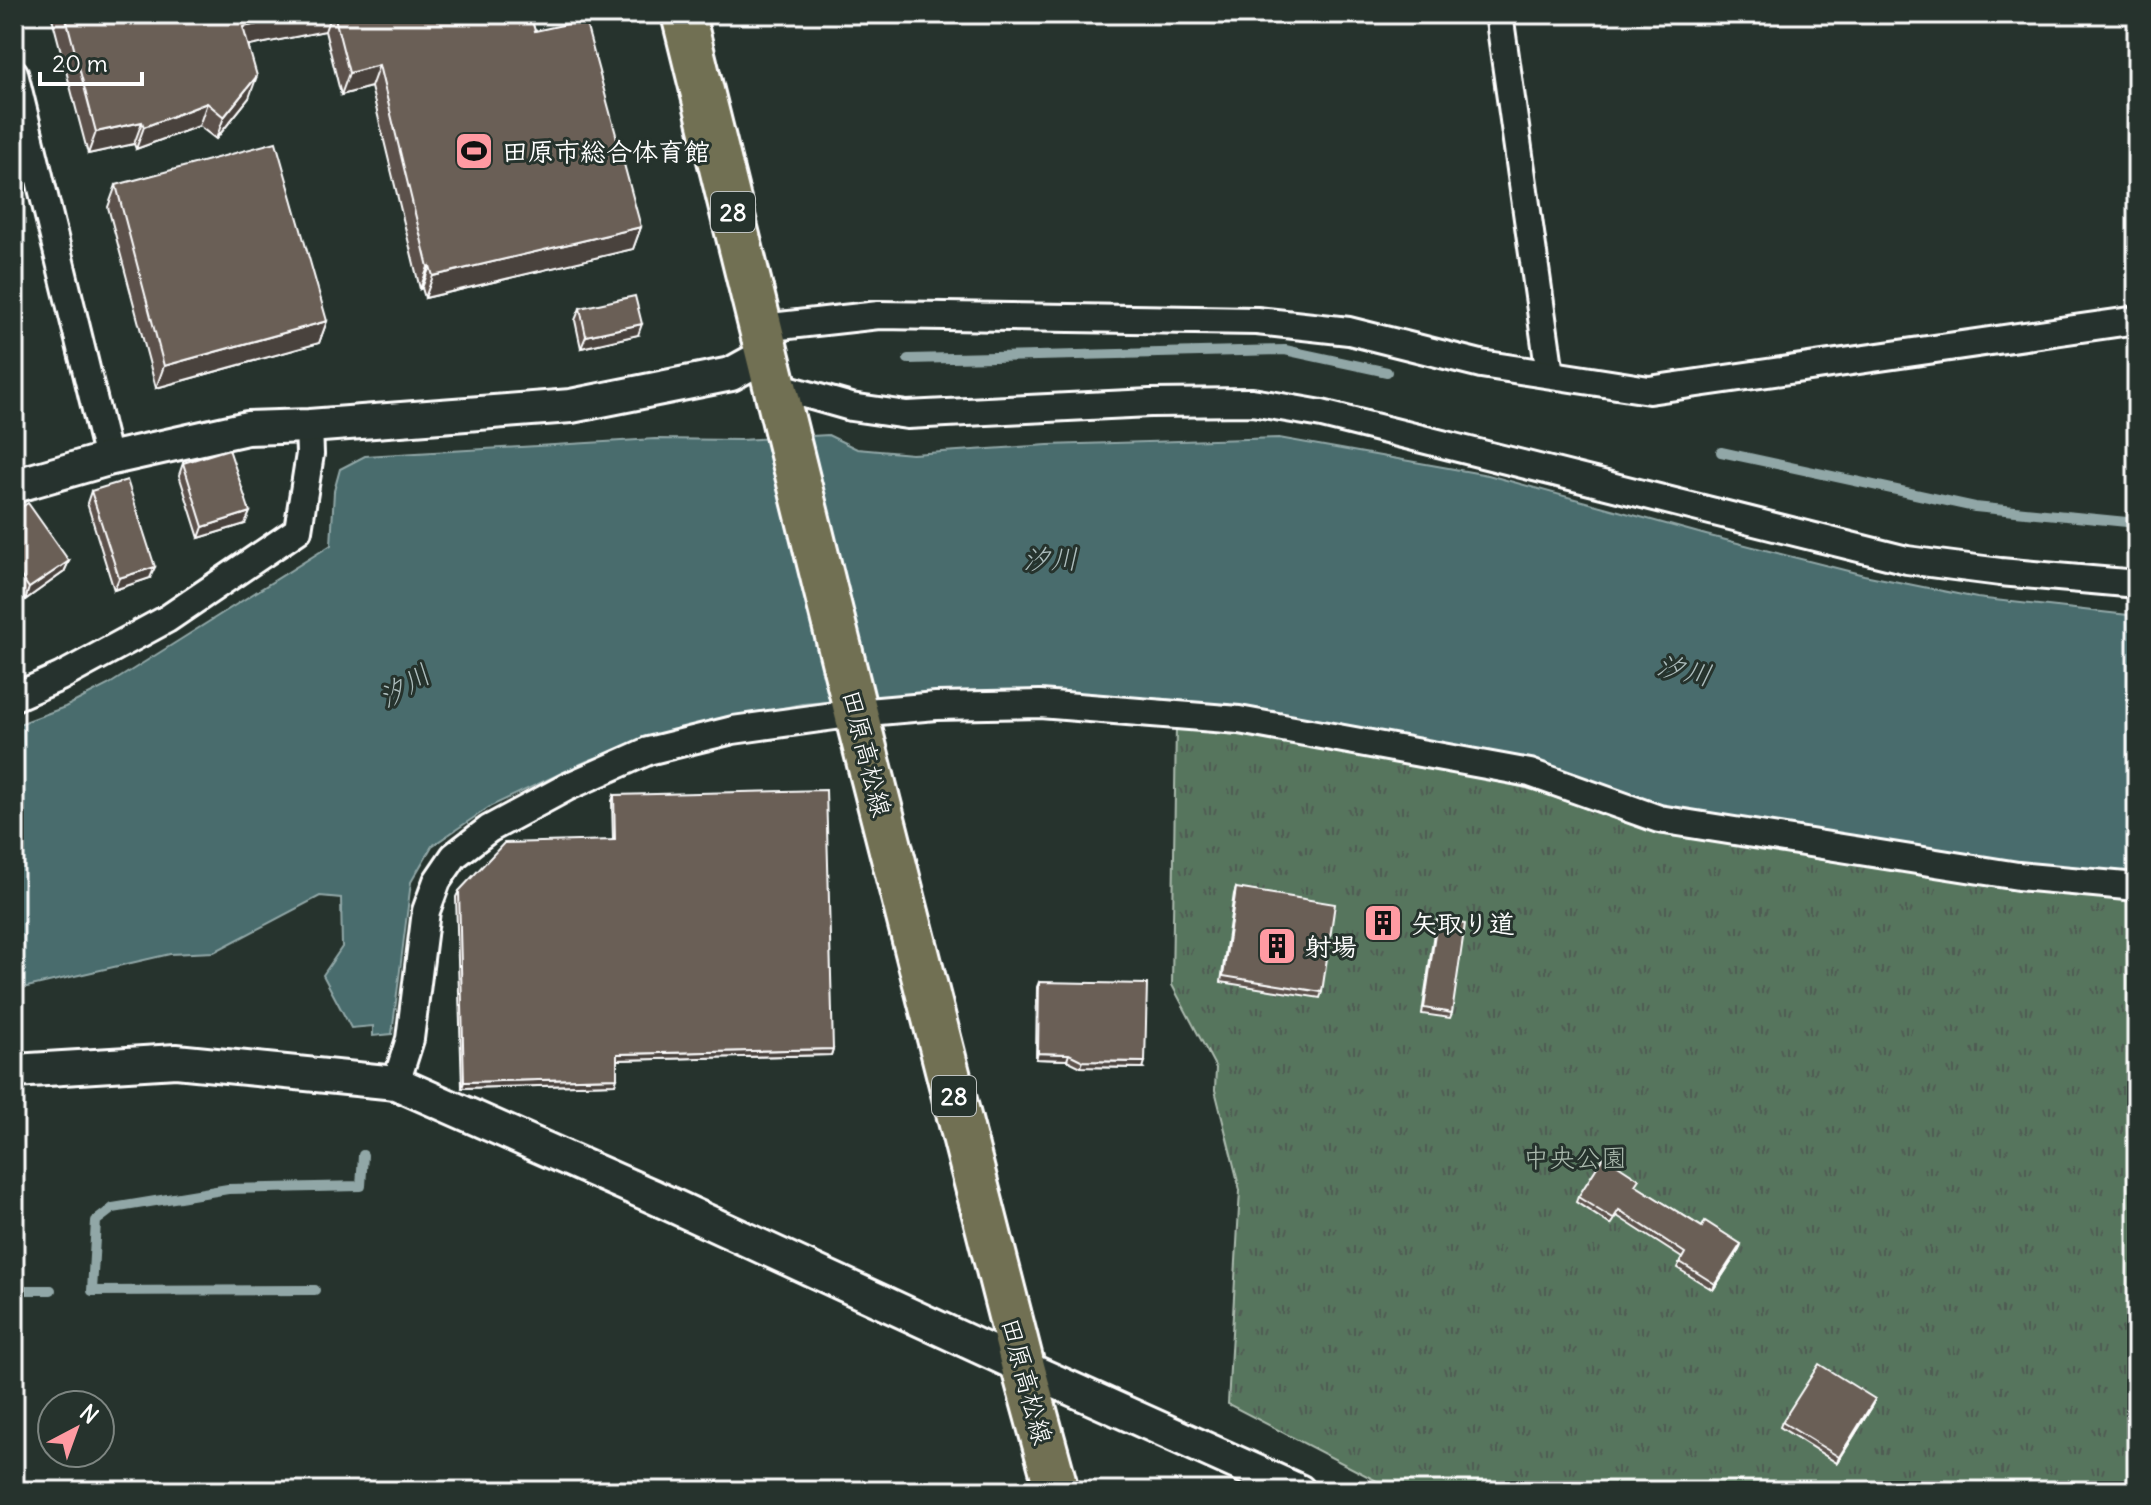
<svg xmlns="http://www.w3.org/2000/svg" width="2151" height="1505" font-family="Delius,'Klee One',sans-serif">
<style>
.park{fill:url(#park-tufts);stroke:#abbaae;stroke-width:2}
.water{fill:#486c6d;stroke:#91a7a7;stroke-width:2}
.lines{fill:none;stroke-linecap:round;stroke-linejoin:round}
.stream{stroke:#91a7a7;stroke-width:10}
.minor-casing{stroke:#fff;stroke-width:32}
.tertiary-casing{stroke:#fff;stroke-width:38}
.primary-casing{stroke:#fff;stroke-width:48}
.minor{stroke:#26332d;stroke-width:26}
.tertiary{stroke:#26332d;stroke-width:32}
.primary{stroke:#716f52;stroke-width:42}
.wall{fill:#5b514b;stroke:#fff;stroke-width:2}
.shaded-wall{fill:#4a423d;stroke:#fff;stroke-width:2}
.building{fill:#6a5e57;stroke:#fff;stroke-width:2}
.labels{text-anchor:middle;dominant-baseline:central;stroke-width:6;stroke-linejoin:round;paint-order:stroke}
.shield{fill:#26332d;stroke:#bec2c0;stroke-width:2}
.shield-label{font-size:24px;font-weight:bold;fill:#fff}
.poi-label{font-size:26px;font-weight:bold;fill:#fff;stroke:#26332d;text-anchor:start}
.street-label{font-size:26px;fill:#fff;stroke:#26332d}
.park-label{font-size:26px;fill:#abbaae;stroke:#26332d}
.water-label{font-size:28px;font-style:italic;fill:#adbdbd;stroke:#26332d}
</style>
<defs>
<pattern id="park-tufts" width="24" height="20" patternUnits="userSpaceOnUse" patternTransform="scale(2)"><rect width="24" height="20" fill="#57755d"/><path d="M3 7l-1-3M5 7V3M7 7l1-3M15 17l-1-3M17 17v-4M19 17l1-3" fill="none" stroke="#505c53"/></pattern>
</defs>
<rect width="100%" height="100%" fill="#26332d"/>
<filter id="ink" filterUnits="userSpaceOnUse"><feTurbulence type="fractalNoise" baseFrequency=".0125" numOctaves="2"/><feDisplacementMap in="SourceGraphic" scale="16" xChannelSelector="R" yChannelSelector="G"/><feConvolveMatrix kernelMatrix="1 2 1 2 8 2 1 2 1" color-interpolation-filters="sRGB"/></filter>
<g filter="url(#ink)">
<!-- park -->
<path class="park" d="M 1176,726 L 1240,732 L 1441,767 L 1537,791 L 1658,834 L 2137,901 L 2137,1491 L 1396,1491 L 1228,1404 L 1240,1190 L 1215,1090 L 1216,1068 L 1172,985 Z"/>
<!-- water -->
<path class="water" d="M 828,435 L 857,449 L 912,454 L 1048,445 L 1279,438 L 1488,475 L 1706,535 L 1864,575 L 1977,598 L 2137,616 L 2137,875 L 2022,866 L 1649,807 L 1016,693 L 967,691 L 802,704 L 674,730 L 587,761 L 491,806 L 432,846 L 411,882 L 392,1034 L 373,1036 L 373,1026 L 351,1028 L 323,975 L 342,947 L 341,898 L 320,896 L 214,952 L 170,954 L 14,990 L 14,726 L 65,707 L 108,685 L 331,545 L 334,491 L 340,469 L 365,456 L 655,439 L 740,440 Z"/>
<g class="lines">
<!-- stream -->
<g class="stream">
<path d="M 908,359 L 1285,350 L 1387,372"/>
<path d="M 1721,452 L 1975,507 L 2137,523"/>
<path d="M 14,1290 L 51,1290"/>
<path d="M 315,1290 L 92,1291 L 96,1221 L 113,1208 L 228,1189 L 361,1186 L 363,1155"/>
</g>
<!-- minor casing -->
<g class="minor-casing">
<g id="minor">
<path d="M 1499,14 L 1550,374"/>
<path d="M 14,73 L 108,459"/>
<path d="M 762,328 L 879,315 L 1257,321 L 1349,331 L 1481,364 L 1649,390 L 2137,320"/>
<path d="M 777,386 L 851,407 L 907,415 L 1150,403 L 1252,402 L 1322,414 L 1907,560 L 2000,572 L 2137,584"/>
<path d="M 14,697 L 60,677 L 167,619 L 298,530 L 310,454 L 309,426"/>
<path d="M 396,1083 L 410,1039 L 426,911 L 437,881 L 454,856 L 489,829 L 567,787 L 648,751 L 733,730 L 856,713 L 936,706 L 1040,704 L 1239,720 L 1530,773 L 1659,819 L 2018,876 L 2137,887"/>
</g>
</g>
<!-- tertiary casing -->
<g class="tertiary-casing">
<g id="tertiary">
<path d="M 14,486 L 108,459 L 247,428 L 309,426 L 571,406 L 731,374 L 769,353"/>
<path d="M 14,1071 L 176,1061 L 396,1083 L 652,1196 L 1023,1367 L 1299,1491"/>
</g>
</g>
<!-- primary casing -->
<g class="primary-casing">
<path id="primary" d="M 683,14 L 856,713 L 1023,1367 L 1057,1491"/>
</g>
<!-- minor -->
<use href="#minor" class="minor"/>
<!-- tertiary -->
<use href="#tertiary" class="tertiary"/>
<!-- primary -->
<use href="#primary" class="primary"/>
</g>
<!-- wall -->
<g class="wall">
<path d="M 51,14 L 530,14 L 535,31 L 641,227 L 633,249 L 425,298 L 422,288 L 420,289 L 371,87 L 341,95 L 325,31 L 249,46 L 249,98 L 216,139 L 199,126 L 136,149 L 134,144 L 88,154 Z"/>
<path d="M 116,185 L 327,321 L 319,343 L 156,388 L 108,207 Z"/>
<path d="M 580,308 L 638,335 L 581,348 L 575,320 Z"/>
<path d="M 183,463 L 245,524 L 199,538 L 179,475 Z"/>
<path d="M 91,491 L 150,578 L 114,590 L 87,503 Z"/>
<path d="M 14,512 L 69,561 L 64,572 L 25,600 L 14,584 Z"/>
<path d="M 614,795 L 833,1049 L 831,1055 L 617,1060 L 615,1084 L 462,1088 L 456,897 L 459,891 L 613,840 L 612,801 Z"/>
<path d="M 1236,888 L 1322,992 L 1320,998 L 1221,982 L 1234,894 Z"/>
<path d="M 1437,920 L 1452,1013 L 1450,1018 L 1422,1014 L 1435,926 Z"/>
<path d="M 1039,982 L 1143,1068 L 1081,1067 L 1067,1060 L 1036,1059 L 1037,987 Z"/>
<path d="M 1636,1186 L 1702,1227 L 1741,1244 L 1739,1250 L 1713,1290 L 1677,1268 L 1682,1258 L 1617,1216 L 1611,1225 L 1576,1202 L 1578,1197 Z"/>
<path d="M 1873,1405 L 1837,1463 L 1780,1427 L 1782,1422 Z"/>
</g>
<!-- shaded-wall -->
<g class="shaded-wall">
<path d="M 307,14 L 331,14 L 325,31 L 235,49 L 243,27 Z"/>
<path d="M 379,65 L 371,87 L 341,95 L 349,73 Z"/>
<path d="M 257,76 L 249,98 L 216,139 L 224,117 Z"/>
<path d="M 207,103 L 199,126 L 136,149 L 144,127 Z"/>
<path d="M 142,122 L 134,144 L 88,154 L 96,132 Z"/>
<path d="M 641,227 L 633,249 L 425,298 L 433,276 Z"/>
<path d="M 430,266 L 422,288 L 420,289 L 428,267 Z"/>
<path d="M 327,321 L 319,343 L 156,388 L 164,366 Z"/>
<path d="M 642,324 L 638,335 L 581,348 L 586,336 Z"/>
<path d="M 250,512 L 245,524 L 199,538 L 203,527 Z"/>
<path d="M 69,561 L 64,572 L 25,600 L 29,588 Z"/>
<path d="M 155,567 L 150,578 L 114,590 L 119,578 Z"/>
<path d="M 833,1049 L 831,1055 L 615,1060 L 617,1054 Z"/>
<path d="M 1038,1053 L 1069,1054 L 1067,1060 L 1036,1059 Z"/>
<path d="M 1083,1061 L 1145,1062 L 1143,1068 L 1081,1067 Z"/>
<path d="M 617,1078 L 615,1084 L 462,1088 L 464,1082 Z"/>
<path d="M 1741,1244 L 1739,1250 L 1713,1290 L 1715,1284 Z"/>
<path d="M 1875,1399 L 1873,1405 L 1837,1463 L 1839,1457 Z"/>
</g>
<!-- building -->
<g class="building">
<path d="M 65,14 L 307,14 L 243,27 L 257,76 L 224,117 L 207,103 L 144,127 L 142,122 L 96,132 Z"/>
<path d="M 334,14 L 530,14 L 535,31 L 585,20 L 641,227 L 433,276 L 430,266 L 428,267 L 379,65 L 349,73 Z"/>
<path d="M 276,142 L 327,321 L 164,366 L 116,185 Z"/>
<path d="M 635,296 L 642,324 L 586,336 L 580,308 Z"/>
<path d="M 229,449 L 250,512 L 203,527 L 183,463 Z"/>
<path d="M 127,480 L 155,567 L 119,578 L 91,491 Z"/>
<path d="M 28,503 L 69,561 L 29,588 L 18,572 L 14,575 L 14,512 Z"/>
<path d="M 826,790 L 833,1049 L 617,1054 L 617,1078 L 464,1082 L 459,891 L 504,843 L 615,840 L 614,795 Z"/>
<path d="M 1236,888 L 1335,904 L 1322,992 L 1223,976 Z"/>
<path d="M 1437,920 L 1465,924 L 1452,1013 L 1424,1008 Z"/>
<path d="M 1039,982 L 1147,984 L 1145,1062 L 1083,1061 L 1069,1054 L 1038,1053 Z"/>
<path d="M 1604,1156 L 1639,1179 L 1635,1185 L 1702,1227 L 1705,1221 L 1741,1244 L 1715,1284 L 1680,1262 L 1685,1253 L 1619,1210 L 1613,1219 L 1578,1197 Z"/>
<path d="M 1819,1364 L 1875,1399 L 1839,1457 L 1782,1422 Z"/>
</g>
</g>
<!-- icons -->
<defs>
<g id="stadium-square" transform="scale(2)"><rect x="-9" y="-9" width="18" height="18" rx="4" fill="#ff9aa2" stroke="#26332d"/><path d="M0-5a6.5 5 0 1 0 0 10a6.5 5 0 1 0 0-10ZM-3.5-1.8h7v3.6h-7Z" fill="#111"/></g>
<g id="building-square" transform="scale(2)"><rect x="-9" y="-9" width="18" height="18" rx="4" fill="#ff9aa2" stroke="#26332d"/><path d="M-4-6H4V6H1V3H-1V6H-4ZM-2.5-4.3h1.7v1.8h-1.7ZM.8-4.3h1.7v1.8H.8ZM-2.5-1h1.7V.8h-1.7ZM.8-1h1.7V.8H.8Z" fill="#111"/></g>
</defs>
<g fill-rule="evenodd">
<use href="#stadium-square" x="474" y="151"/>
<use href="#building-square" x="1383" y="923"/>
<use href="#building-square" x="1277" y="946"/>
</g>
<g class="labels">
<!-- shield labels -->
<g class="shield">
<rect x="711" y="192" width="44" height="40" rx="6"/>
<rect x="932" y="1076" width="44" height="40" rx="6"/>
</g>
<g class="shield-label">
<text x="733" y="212">28</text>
<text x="954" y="1096">28</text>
</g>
<!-- poi labels -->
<g class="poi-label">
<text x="502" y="151">田原市総合体育館</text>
<text x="1411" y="923">矢取り道</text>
<text x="1305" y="946">射場</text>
</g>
<!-- street labels -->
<g class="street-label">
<text transform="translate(867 753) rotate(76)">田原高松線</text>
<text transform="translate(1027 1381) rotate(75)">田原高松線</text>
</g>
<!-- park labels -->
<g class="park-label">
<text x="1575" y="1157">中央公園</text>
</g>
<!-- water labels -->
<g class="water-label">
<text transform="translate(1050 559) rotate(-1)">汐川</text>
<text transform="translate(1684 670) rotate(12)">汐川</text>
<text transform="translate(404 686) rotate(-32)">汐川</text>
</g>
</g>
<!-- margin -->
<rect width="2151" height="1505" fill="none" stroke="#26332d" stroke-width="48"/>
<rect x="24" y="24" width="2103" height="1457" fill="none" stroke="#fff" stroke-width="3" filter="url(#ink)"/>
<!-- north arrow -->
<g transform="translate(76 1429) rotate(41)"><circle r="38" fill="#26332d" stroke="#7d8581" stroke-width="2"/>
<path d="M0-6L14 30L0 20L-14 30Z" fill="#ff9aa2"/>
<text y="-12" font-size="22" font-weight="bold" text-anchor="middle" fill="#ffffff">N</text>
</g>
<!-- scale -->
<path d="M40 72v12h102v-12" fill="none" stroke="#ffffff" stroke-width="4"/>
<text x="52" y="72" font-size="24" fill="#ffffff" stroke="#26332d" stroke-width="6" paint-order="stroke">20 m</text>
</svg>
